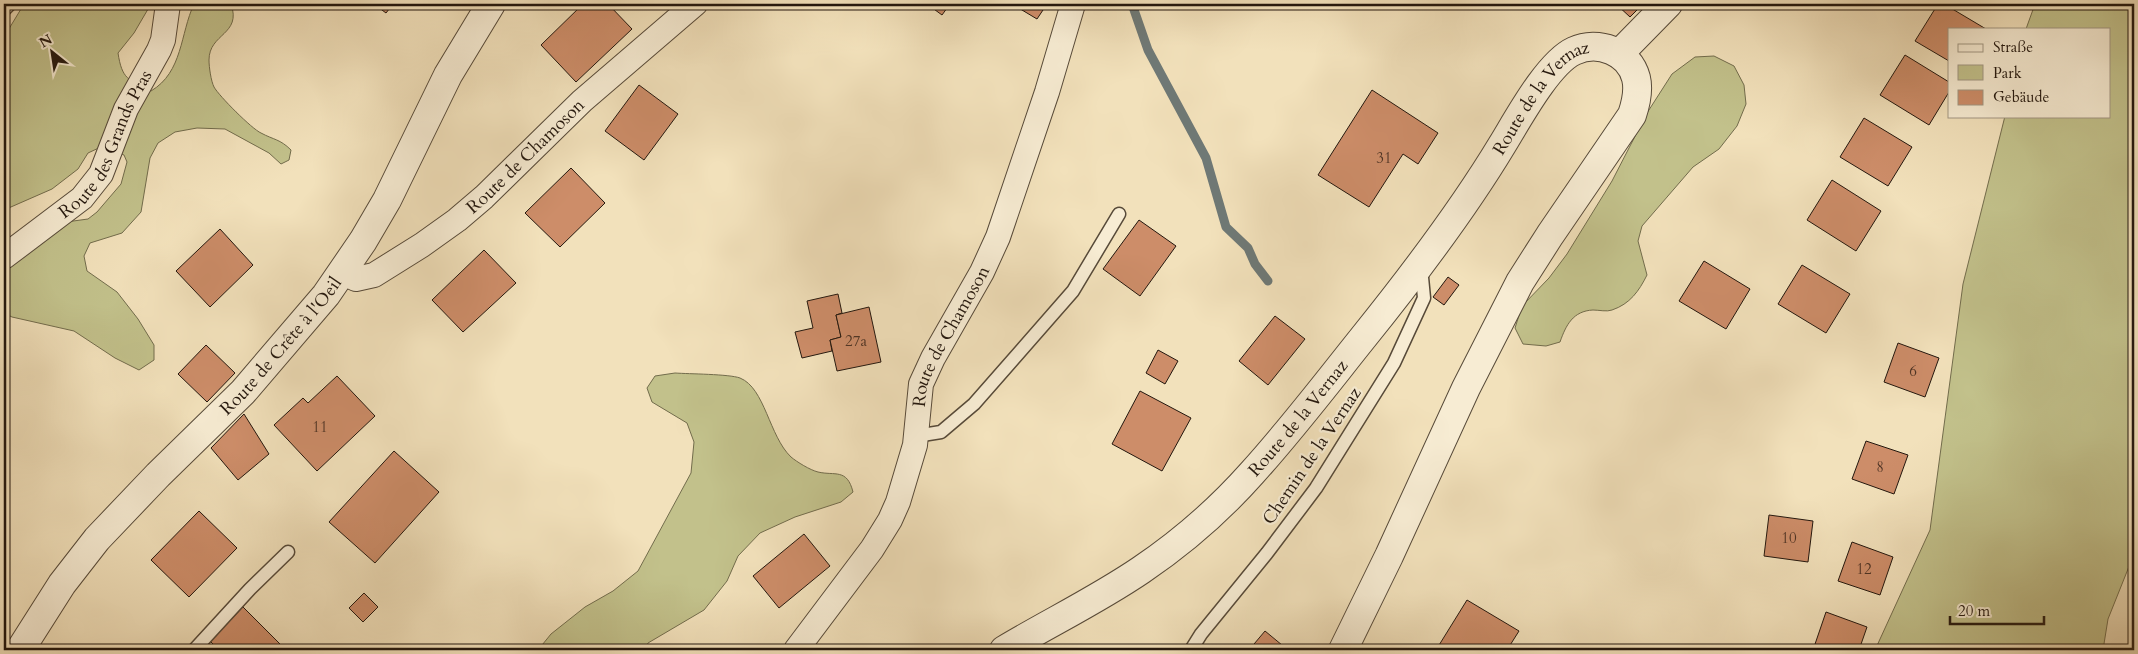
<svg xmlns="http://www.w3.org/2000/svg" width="2138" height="654" font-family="Cardo,serif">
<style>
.green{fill:#c2c18b;stroke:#726c4c}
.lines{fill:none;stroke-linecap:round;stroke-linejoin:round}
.stream{stroke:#6f7976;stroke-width:9}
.building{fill:#cd8d69;stroke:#23170e}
.service-casing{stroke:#574a39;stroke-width:15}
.minor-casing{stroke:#574a39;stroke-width:26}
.tertiary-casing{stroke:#574a39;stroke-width:30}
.service{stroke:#f7ecd3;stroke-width:12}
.minor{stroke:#f7ecd3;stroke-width:24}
.tertiary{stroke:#f7ecd3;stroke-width:28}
.labels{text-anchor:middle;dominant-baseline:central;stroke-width:4.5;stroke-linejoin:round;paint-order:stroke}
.number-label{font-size:15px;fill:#4e3425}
.street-label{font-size:18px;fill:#23170e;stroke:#f7ecd3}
</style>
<rect width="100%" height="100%" fill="#f2e1bb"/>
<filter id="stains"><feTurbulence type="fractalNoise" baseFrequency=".004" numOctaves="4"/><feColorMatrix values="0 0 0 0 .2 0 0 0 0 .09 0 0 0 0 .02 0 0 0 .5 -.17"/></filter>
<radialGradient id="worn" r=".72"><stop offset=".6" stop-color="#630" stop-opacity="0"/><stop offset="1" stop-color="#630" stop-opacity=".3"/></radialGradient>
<!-- green -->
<g class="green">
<path d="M 24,4 L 151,4 L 134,33 L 118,53 C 122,79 128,80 151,91 C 183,72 180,34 194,4 L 231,4 C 242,35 209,33 209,60 C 209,67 211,81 214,87 C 219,96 252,129 261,133 C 274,140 280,139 291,150 L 289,160 L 281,164 L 269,153 L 225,129 L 197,128 L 175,132 L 158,143 L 150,158 L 141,212 L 122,233 L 90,243 L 84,256 L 87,271 L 117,292 L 138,319 L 154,345 L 154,360 L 139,370 L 115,358 L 74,331 L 12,317 L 4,313 L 4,269 L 24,236 L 44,225 L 88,219 L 97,212 L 121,184 L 127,162 L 124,155 L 103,146 L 88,153 L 78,169 L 52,189 L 4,210 L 4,37 Z"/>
<path d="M 1485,4 L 1526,4 L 1516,9 L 1489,9 Z"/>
<path d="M 2035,4 L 2134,4 L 2134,554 L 2108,619 L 2103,650 L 1875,650 L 1930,530 L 1963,284 L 2005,116 L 2109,116 L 2109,29 L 2026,29 Z"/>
<path d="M 1714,56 L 1734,66 L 1744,85 L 1746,104 L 1737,126 L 1719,149 L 1693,167 L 1642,226 L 1638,241 L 1647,275 C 1639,291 1630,304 1612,310 C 1607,312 1599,310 1593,310 C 1573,311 1566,325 1560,342 L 1546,346 L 1523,344 L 1515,328 L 1522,306 L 1549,278 L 1567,254 L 1612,181 L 1647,113 L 1672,74 L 1695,57 Z"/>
<path d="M 675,373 C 689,374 729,374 740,378 C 765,388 769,436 791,457 C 797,462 810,470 818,472 C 835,476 847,468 853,492 L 841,502 L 795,517 L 760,533 L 738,556 L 727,581 L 704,610 L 648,643 L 645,650 L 538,650 L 551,634 L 585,607 L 613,591 L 638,571 L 691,473 L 694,442 L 687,423 L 652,402 L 647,388 L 655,376 Z"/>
</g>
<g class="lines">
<!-- stream -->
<path class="stream" d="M 1132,4 L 1148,50 L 1206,158 L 1226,227 L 1248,248 L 1255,264 L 1268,281"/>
</g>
<!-- building -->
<g class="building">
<path d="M 374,4 L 393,4 L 386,13 Z"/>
<path d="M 583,4 L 608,4 L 632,29 L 576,82 L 541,45 Z"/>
<path d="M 927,4 L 950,4 L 942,15 Z"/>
<path d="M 1012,4 L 1047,4 L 1037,19 Z"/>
<path d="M 1616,4 L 1643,4 L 1630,17 Z"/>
<path d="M 1938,4 L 1944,4 L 1986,29 L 1949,29 L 1949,61 L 1915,41 Z"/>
<path d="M 1905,55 L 1949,82 L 1949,92 L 1929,125 L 1880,95 Z"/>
<path d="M 639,85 L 678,114 L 644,160 L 605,131 Z"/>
<path d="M 1372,90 L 1438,133 L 1418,164 L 1403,154 L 1369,207 L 1318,175 Z"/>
<path d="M 1864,118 L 1912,147 L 1888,186 L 1840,157 Z"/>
<path d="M 571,168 L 605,203 L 560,247 L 525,213 Z"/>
<path d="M 1832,180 L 1881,211 L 1856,251 L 1807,220 Z"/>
<path d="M 1139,220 L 1176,246 L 1140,296 L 1103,269 Z"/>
<path d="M 220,229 L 253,265 L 210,307 L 176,271 Z"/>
<path d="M 484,250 L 516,283 L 463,332 L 432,300 Z"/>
<path d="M 1704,261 L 1750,289 L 1726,329 L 1679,301 Z"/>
<path d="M 1802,265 L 1850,294 L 1826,333 L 1778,304 Z"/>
<path d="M 1448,277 L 1459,285 L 1444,305 L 1433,297 Z"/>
<path d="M 838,294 L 842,313 L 836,315 L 841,337 L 830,340 L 832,351 L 802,358 L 795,332 L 813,328 L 807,301 Z"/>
<path d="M 869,307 L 881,362 L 837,371 L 830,340 L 841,337 L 836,315 Z"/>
<path d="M 1275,316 L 1305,339 L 1268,385 L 1239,361 Z"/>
<path d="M 1898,343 L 1939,358 L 1925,397 L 1884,382 Z"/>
<path d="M 206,345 L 235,373 L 207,402 L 178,374 Z"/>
<path d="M 1158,350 L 1178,361 L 1165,384 L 1146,373 Z"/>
<path d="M 337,376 L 375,416 L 317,471 L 274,425 L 303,398 L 308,403 Z"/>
<path d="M 1140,391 L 1191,418 L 1162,471 L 1112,444 Z"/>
<path d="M 244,414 L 269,454 L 238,480 L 211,448 Z"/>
<path d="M 1866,441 L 1908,455 L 1894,494 L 1852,479 Z"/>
<path d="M 394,451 L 439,492 L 375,563 L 329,522 Z"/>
<path d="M 199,511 L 237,548 L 189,597 L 151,560 Z"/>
<path d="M 1769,515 L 1813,521 L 1808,562 L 1764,556 Z"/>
<path d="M 804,534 L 830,566 L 779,608 L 753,576 Z"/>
<path d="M 1852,542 L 1893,557 L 1880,595 L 1838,581 Z"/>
<path d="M 364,593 L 378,607 L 363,622 L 349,608 Z"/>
<path d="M 1467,600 L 1519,631 L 1507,650 L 1436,650 Z"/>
<path d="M 243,607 L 282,646 L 278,650 L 219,650 L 210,641 Z"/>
<path d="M 1826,612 L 1867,627 L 1859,650 L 1813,650 Z"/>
<path d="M 1265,631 L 1288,650 L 1249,650 Z"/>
</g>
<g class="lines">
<!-- service casing -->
<g class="service-casing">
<g id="service">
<path d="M 4,10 L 10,4"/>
<path d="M 916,436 L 941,432 L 974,404 L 1073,291 L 1119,214"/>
<path d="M 194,650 L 250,589 L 288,552"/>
<path d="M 1191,650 L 1201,634 L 1267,553 L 1316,488 L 1394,363 L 1424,298 L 1421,267"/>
</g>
</g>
<!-- minor casing -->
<g class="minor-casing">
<g id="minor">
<path id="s1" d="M 4,257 L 82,198 L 101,174 L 126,109 L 159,50 L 163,40 L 168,4"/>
<path id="s2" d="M 343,273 L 356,279 L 374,275 L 422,245 L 457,220 L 484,197 L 582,101 L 695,4"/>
<path id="s3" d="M 796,650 L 872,549 L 890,520 L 898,502 L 915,445 L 921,384 L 933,358 L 982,272 L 998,237 L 1047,92 L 1073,4"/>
</g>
</g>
<!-- tertiary casing -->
<g class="tertiary-casing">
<g id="tertiary">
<path d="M 1619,54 L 1668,4"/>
<path id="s4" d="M 20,650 L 62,584 L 97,539 L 158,475 L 243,392 L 326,295 L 363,241 L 387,200 L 448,75 L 491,4"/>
<path id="s5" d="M 1004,650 C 1049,623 1097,600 1141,570 C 1181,543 1220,509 1252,473 C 1291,430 1326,384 1362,339 C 1412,277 1461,213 1502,145 C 1518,119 1548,63 1574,51 C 1598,40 1629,51 1636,78 C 1639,90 1636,103 1632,115 L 1550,235 L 1520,282 L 1466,388 L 1389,556 L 1343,650"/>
</g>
</g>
<!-- service -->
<use href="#service" class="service"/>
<!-- minor -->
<use href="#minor" class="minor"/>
<!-- tertiary -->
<use href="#tertiary" class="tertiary"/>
</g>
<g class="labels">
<!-- number labels -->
<g class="number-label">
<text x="1384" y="158">31</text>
<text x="856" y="341">27a</text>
<text x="1913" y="371">6</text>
<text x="320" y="427">11</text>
<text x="1880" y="467">8</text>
<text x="1789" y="538">10</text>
<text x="1864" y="569">12</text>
</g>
<!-- street labels -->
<g class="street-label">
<text stroke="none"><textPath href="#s5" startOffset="782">Route de la Vernaz</textPath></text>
<text stroke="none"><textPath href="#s1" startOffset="156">Route des Grands Pras</textPath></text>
<text stroke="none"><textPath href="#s2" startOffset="226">Route de Chamoson</textPath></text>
<text stroke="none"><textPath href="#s3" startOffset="356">Route de Chamoson</textPath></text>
<text stroke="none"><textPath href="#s4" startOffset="402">Route de Crête à l'Oeil</textPath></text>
<text stroke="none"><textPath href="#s5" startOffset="378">Route de la Vernaz</textPath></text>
<text transform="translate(1312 456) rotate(-56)">Chemin de la Vernaz</text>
</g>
</g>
<!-- margin -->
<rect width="2138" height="654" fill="none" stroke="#f2e1bb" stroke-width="20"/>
<rect x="5" y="5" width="2128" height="644" fill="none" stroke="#23170e" stroke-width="2.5"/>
<rect x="10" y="10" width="2118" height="634" fill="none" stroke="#23170e"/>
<!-- legend -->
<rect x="1948" y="28" width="162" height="90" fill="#f7ecd3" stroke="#a29784"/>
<rect x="1958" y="44" width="25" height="8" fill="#f7ecd3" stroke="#a29784"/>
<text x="1993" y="52" font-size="15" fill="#23170e">Straße</text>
<rect x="1958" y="65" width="25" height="15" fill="#c2c18b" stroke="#a29784"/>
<text x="1993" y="78" font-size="15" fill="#23170e">Park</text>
<rect x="1958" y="90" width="25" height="15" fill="#cd8d69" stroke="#a29784"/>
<text x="1993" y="102" font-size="15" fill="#23170e">Gebäude</text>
<!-- north arrow -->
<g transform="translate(52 52) rotate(330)" stroke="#f7ecd3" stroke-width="4" paint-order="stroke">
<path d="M0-4L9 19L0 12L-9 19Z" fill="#23170e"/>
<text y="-8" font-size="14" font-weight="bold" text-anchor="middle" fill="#23170e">N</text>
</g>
<!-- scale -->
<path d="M1950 616v8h94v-8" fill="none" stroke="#23170e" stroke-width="2.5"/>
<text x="1958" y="616" font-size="15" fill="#23170e" stroke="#f7ecd3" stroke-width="4" paint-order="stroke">20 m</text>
<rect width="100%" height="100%" filter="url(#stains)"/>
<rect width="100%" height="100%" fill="url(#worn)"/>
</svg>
